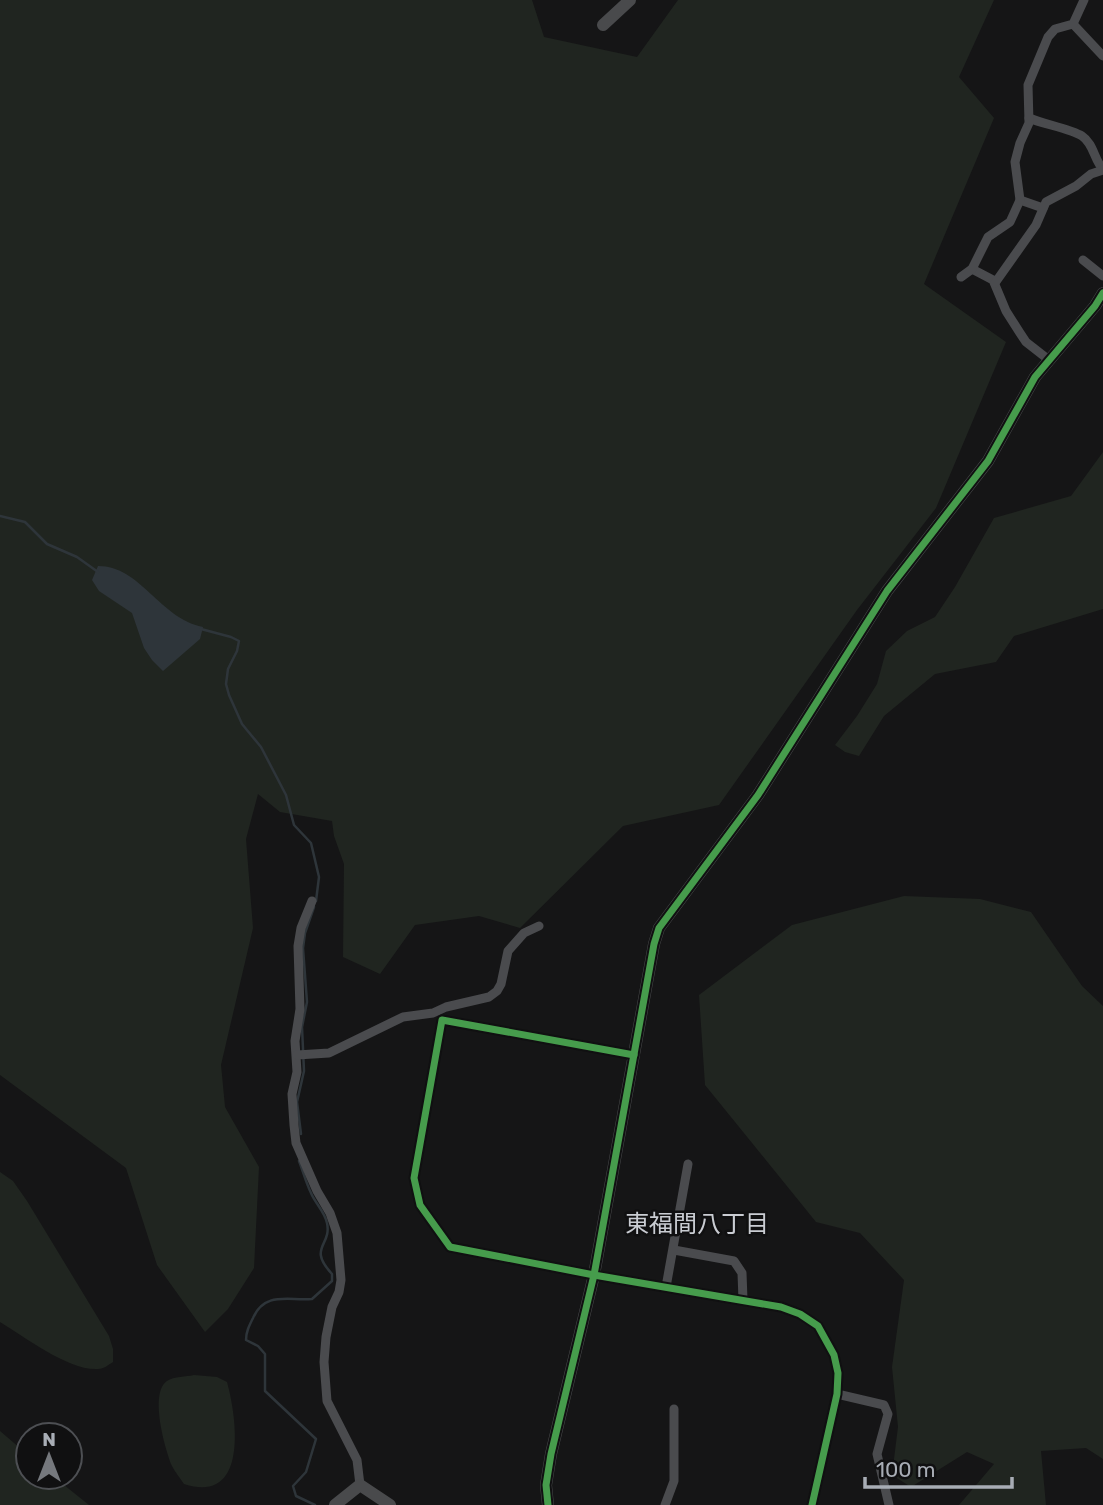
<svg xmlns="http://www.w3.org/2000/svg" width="1103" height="1505" font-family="Rubik,'Noto Sans JP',sans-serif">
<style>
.green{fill:#202520}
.water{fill:#2e353a}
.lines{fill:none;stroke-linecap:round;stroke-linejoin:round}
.stream{stroke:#2e353a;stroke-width:2.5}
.street{stroke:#4a4b4e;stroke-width:9}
.secondary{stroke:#494a4c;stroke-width:12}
.cycleway-casing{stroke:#101011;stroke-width:11}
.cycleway{stroke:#469c4c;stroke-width:7}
.labels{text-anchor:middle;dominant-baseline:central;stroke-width:5;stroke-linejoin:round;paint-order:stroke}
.neighbourhood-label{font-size:24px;fill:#c9ccd2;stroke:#101011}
</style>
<rect width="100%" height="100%" fill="#151516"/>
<!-- green -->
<g class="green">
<path d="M 0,0 L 532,0 L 544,37 L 637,57 L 678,0 L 994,0 L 959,77 L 994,118 L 924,284 L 1006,342 L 936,508 L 857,610 L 719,805 L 623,826 L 520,928 L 479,916 L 415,925 L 380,974 L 343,957 L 344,864 L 334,836 L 332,821 L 280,812 L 258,794 L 246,839 L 253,928 L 221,1065 L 225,1107 L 259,1167 L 254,1268 L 228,1309 L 205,1332 L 157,1265 L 126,1168 L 0,1075 Z"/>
<path d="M 1103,452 L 1103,609 L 1014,636 L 996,662 L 935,674 L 884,716 L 859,756 L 845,752 L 835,745 L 857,716 L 877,684 L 886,651 L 907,631 L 935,617 L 955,587 L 994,518 L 1071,496 Z"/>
<path d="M 904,896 L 980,899 L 1031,912 L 1082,986 L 1103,1006 L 1103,1459 L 1086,1448 L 1041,1451 L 1046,1505 L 959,1505 L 994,1464 L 967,1452 L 911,1487 L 892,1475 L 898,1427 L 892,1367 L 904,1280 L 860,1233 L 816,1222 L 705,1085 L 699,995 L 792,925 Z"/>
<path d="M 0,1172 L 13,1181 L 27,1201 L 109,1336 L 113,1349 L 113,1362 C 108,1365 104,1369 98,1369 C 69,1371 25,1337 0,1322 Z"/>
<path d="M 194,1375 L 217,1377 L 227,1382 C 237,1418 249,1505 184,1484 C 180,1478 175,1472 172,1466 C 165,1449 149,1393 167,1381 C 174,1376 186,1377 194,1375 Z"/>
<path d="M 0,1431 L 28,1455 L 28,1477 L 54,1477 L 89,1505 L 0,1505 Z"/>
</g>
<!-- water -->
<path class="water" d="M 98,566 C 141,566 159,618 203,627 L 200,639 L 163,671 L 152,660 L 144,648 L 132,613 L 99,591 L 92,580 Z"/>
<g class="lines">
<!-- stream -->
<g class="stream">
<path d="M 0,516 L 25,522 L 47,544 L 77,557 L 98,572"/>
<path d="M 201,629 L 231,637 L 239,641 L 237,651 L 228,669 L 226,684 L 229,695 L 242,724 L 261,747 L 286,795 L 294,825 L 311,843 L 319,877 L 316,901"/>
<path d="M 301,1134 L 297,1102 L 304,1071 L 302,1027 L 307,1002 L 303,948 L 305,933 L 314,907"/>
<path d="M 299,1161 C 303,1171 306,1183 311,1193 C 315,1203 325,1212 327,1223 C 332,1246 307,1247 332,1274 L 332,1281 L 312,1299 C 288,1301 265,1291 253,1318 C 249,1326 246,1332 246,1340 L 258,1346 L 265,1354 L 265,1391 L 316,1439 L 306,1472 L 293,1486 L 296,1496 L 315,1505"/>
</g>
<!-- street -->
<g class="street">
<path d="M 1073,24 L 1103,56"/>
<path d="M 1029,118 C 1043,124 1071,129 1082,136 C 1094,144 1094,160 1103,169"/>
<path d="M 1020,200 L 1043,208"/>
<path d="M 1083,260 L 1103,276"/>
<path d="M 972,269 L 993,280 L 1006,311 L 1020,333 L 1026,342 L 1049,360"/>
<path d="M 961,277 L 972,269 L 988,237 L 1010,222 L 1020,200 L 1015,162 L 1020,143 L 1029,123 L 1028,85 L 1048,37 L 1055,29 L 1073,24 L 1084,0"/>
<path d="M 995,283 L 1036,225 L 1046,202 L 1076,186 L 1091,174 L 1103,170"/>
<path d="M 312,901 L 301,928 L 298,946 L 300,1009 L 295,1041 L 297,1072 L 292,1094 L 294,1125 L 296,1143 L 317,1191 L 330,1213 L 337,1233 L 341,1280 L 339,1292 L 332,1307 L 326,1337 L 324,1362 L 327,1401 L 357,1460 L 360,1485"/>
<path d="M 297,1055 L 329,1053 L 403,1017 L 433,1013 L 446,1007 L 489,997 L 497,991 L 501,984 L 508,951 L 524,933 L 539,926"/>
<path d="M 634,1055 L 442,1020 L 414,1178 L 420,1205 L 450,1247 L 594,1275 L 781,1307 L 800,1314 L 818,1326 L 834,1355 L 838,1373 L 837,1394 L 812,1505"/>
<path d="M 674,1250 L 734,1261 L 742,1273 L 743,1300"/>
<path d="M 666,1287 L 688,1164"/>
<path d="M 837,1394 L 884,1405 L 888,1414 L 877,1454 L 889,1505"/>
<path d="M 665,1505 L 674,1481 L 674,1409"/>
</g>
<!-- secondary -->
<g class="secondary">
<path d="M 603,25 L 630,0"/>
<path d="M 335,1505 L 360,1485 L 390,1505"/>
<path d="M 548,1505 L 546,1485 L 551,1454 L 594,1275 L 654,944 L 659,928 L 758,795 L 887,591 L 988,461 L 1035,377 L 1095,306 L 1103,293"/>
</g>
<!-- cycleway casing -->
<g class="cycleway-casing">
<g id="cycleway">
<path d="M 634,1055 L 442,1020 L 414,1178 L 420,1205 L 450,1247 L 594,1275 L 781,1307 L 800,1314 L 818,1326 L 834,1355 L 838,1373 L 837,1394 L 812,1505"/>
<path d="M 548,1505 L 546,1485 L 551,1454 L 594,1275 L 654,944 L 659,928 L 758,795 L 887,591 L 988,461 L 1035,377 L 1095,306 L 1103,293"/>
</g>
</g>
<!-- cycleway -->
<use href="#cycleway" class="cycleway"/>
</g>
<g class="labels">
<!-- neighbourhood labels -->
<g class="neighbourhood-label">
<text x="697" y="1224">東福間八丁目</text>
</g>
</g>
<!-- north arrow -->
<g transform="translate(49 1456)"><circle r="33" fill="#101011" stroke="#4d4f53" stroke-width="2"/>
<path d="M0-5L12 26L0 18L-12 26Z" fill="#75787d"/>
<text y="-10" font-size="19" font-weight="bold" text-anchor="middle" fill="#a8adb5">N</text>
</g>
<!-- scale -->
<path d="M865 1477v10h147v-10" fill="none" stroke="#a8adb5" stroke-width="3.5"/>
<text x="876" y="1477" font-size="21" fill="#a8adb5" stroke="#101011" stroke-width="5" paint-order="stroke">100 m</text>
</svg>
